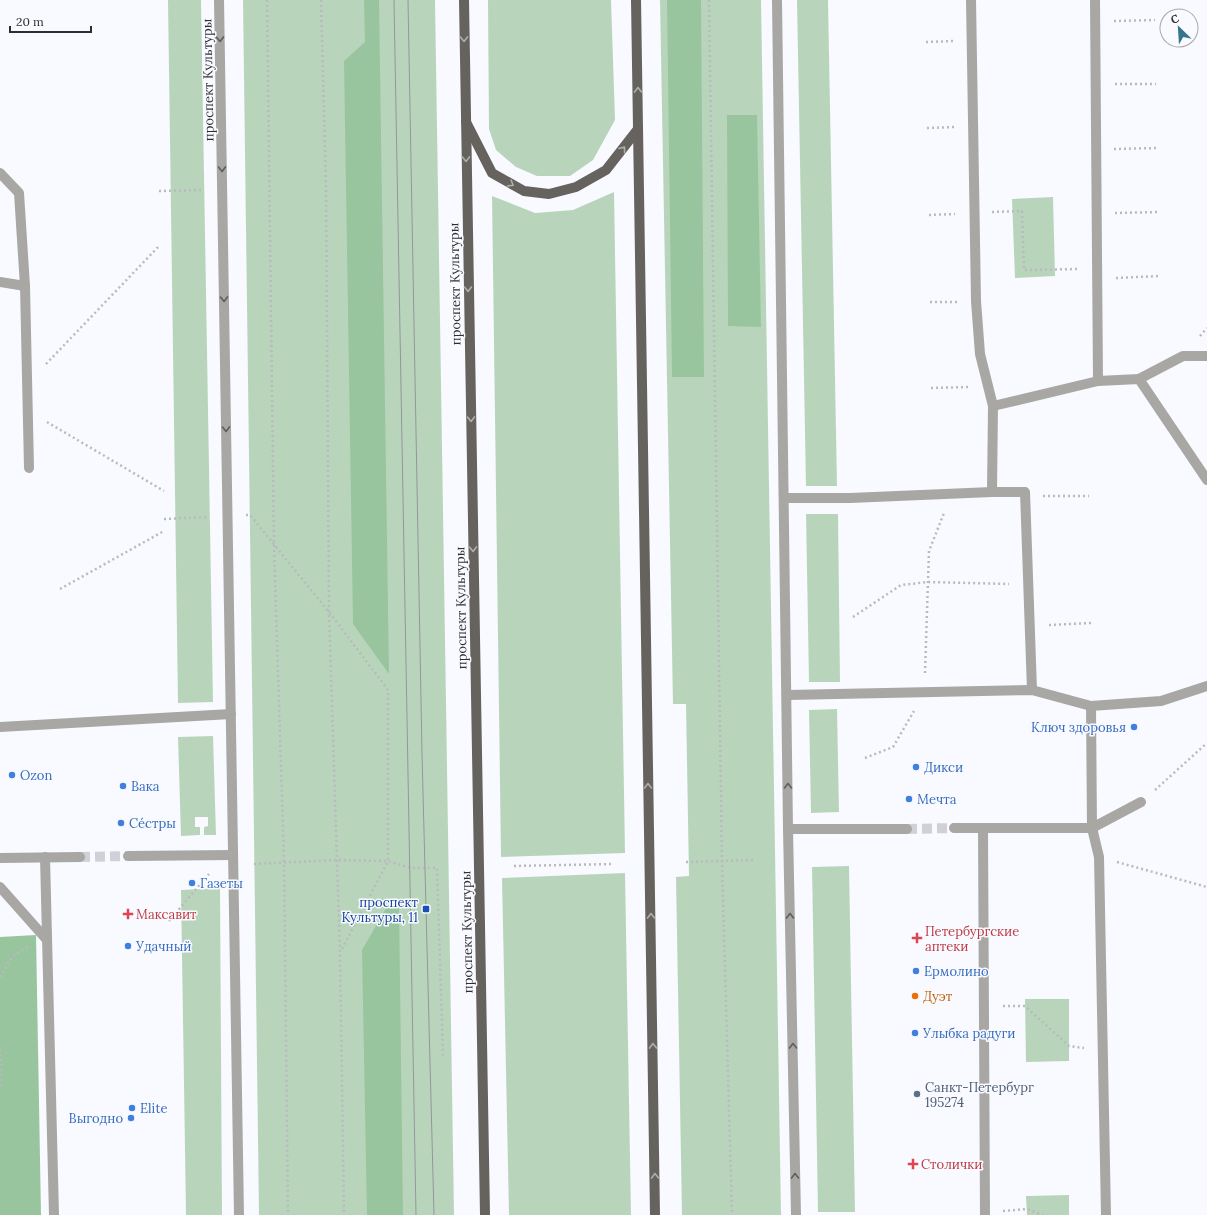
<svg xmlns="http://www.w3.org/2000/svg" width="1207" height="1215" font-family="Lora,serif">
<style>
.green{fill:#b8d5bc}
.forest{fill:#98c59e}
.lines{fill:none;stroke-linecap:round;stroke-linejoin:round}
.minor-tunnel{stroke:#cfd1d6;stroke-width:10;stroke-dasharray:10 5;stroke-linecap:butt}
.path{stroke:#b8babe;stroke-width:2.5;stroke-dasharray:2 3;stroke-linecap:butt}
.minor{stroke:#a9a7a4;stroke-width:10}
.major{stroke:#66635e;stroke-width:10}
.tram{stroke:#94969a;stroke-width:1}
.oneway{stroke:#5f5e5f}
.oneway2{stroke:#afaeae}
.shop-dot{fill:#3f7fe0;stroke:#f8faff;stroke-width:1.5}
.transit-dot{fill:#1a4fb4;stroke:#f8faff;stroke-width:1.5}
.health-dot{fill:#e0444e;stroke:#f8faff;stroke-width:1.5}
.food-dot{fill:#e8710a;stroke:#f8faff;stroke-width:1.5}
.service-dot{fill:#5c6f8a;stroke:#f8faff;stroke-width:1.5}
.labels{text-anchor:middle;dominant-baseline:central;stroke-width:3;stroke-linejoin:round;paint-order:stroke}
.street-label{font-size:13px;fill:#2d2e31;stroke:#f8faff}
.shop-label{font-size:13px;fill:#366cbe;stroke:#f8faff;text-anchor:start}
.transit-label{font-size:13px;fill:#164399;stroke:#f8faff;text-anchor:end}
.health-label{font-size:13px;fill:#be3a42;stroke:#f8faff;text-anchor:start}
.food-label{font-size:13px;fill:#c56008;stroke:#f8faff;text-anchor:start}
.service-label{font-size:13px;fill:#4e5e75;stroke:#f8faff;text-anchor:start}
</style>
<rect width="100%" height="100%" fill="#f8faff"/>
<!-- green -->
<g class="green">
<path d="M 168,0 L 201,0 L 213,702 L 178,703 Z"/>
<path d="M 243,0 L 435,0 L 454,1215 L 259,1215 Z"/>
<path d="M 488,0 L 611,0 L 615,120 L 593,160 L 570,176 L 537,176 L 516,167 L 496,150 L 489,129 Z"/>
<path d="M 660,0 L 761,0 L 781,1215 L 682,1215 L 676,877 L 689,876 L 686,704 L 673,704 Z"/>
<path d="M 797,0 L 828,0 L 837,486 L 806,486 Z"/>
<path d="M 614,192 L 625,853 L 501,857 L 492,196 L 535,213 L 573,210 Z"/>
<path d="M 1053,197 L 1055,276 L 1015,278 L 1012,199 Z"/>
<path d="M 806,514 L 838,514 L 840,682 L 809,682 Z"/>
<path d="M 837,709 L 839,812 L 811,813 L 809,710 Z"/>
<path d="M 213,736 L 216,835 L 204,835 L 204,827 L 208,826 L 208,817 L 195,817 L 195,827 L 200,827 L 200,835 L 181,836 L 178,737 Z"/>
<path d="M 849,866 L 855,1212 L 818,1212 L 812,867 Z"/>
<path d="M 625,873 L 631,1215 L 509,1215 L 502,878 Z"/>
<path d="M 220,888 L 222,1215 L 186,1215 L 181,890 Z"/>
<path d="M 1025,999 L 1069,999 L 1069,1061 L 1026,1062 Z"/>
<path d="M 1069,1195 L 1069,1215 L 1027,1215 L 1026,1196 Z"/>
</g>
<!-- forest -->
<g class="forest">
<path d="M 364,0 L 379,0 L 389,674 L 353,624 L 344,61 L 365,42 Z"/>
<path d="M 667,0 L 701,0 L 704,377 L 672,377 Z"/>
<path d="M 727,115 L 757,115 L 761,327 L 728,326 Z"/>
<path d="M 388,905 L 399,905 L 403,1215 L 367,1215 L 362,950 Z"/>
<path d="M 36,935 L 41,1215 L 0,1215 L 0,937 Z"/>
</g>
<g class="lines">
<!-- minor-tunnel -->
<g class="minor-tunnel">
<path d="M 907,829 L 954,828"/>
<path d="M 80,857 L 128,856"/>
</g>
<!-- path -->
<g class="path">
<path d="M 267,0 L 274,545 L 284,862 L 288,1215"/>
<path d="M 321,0 L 326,186 L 329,612 L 340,953 L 344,1215"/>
<path d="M 709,0 L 722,861 L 732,1215"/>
<path d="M 1114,21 L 1155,20"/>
<path d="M 926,42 L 954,41"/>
<path d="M 1115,84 L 1156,84"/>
<path d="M 927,128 L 955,127"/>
<path d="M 1114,149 L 1157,148"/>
<path d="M 159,191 L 204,190"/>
<path d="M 992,212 L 1022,211 L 1024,270 L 1078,269"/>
<path d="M 1115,213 L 1159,212"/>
<path d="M 929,215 L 955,214"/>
<path d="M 1116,278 L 1160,276"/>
<path d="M 930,302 L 957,302"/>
<path d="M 1200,336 L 1207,328"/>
<path d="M 46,364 L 160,245"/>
<path d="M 931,388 L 969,387"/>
<path d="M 47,422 L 164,491"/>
<path d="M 1043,496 L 1089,496"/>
<path d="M 246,515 L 250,515 L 329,612 L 388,690 L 388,861 L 341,951"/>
<path d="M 164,519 L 209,517"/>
<path d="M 60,589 L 164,531"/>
<path d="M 853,617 L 901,585 L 928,582 L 1009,584"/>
<path d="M 1049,625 L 1091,623"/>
<path d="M 925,673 L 929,551 L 944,513"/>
<path d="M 865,758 L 893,747 L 914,711"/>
<path d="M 1155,790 L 1207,743"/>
<path d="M 686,862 L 756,860"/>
<path d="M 1117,862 L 1207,887"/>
<path d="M 254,864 L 336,860 L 388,861 L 411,868 L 437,868 L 443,1057"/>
<path d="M 514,866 L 613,864"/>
<path d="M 169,921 L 209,874"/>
<path d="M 0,977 L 12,957 L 28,946"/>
<path d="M 1003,1006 L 1025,1006 L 1069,1046 L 1084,1048"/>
<path d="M 0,1049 L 2,1070 L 0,1089"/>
<path d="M 1003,1211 L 1027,1209 L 1043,1215"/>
</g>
<!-- minor -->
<g class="minor">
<path d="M 219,0 L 239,1215"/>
<path d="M 777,0 L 788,829 L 796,1215"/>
<path d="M 1095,0 L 1098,381"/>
<path d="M 0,173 L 19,193 L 25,286 L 29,468"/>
<path d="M 0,282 L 25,286"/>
<path d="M 1139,379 L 1183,356 L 1207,356"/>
<path d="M 993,406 L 1098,381 L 1139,379 L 1207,480"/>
<path d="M 992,492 L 1025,492 L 1032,690"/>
<path d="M 785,498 L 850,498 L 992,492 L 993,406 L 980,354 L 976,301 L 971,0"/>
<path d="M 788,695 L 1032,690 L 1091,706 L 1161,701 L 1207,686"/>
<path d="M 1091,706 L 1092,828 L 1099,857 L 1106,1215"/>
<path d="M 0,727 L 231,714"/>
<path d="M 954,828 L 1092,828 L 1141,802"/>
<path d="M 983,828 L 985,1215"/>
<path d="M 788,829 L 907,829"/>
<path d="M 128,856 L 233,855"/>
<path d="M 45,857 L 54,1215"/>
<path d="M 0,858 L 80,857"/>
<path d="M 0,887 L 47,940"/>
</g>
<!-- major -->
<g class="major">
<path d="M 464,0 L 485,1215"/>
<path d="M 636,0 L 655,1215"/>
<path d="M 466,122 L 492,173 L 524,191 L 549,194 L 576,187 L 606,170 L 638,129"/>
</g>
<!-- tram -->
<g class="tram">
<path d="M 394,0 L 416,1215"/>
<path d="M 408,0 L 422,754 L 434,1215"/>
</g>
</g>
<!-- one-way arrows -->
<defs><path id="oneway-chevron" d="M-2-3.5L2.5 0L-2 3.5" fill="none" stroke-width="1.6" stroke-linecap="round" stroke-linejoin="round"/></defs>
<g class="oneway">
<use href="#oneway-chevron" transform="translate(220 39) rotate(89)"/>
<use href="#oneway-chevron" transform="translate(222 169) rotate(89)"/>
<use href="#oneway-chevron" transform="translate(224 299) rotate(89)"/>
<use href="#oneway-chevron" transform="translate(226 429) rotate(89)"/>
<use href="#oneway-chevron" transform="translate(788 786) rotate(-90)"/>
<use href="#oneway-chevron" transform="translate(790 916) rotate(-91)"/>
<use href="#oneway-chevron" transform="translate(793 1046) rotate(-91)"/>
<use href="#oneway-chevron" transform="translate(795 1176) rotate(-91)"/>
</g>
<g class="oneway2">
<use href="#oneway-chevron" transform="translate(464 39) rotate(89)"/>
<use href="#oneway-chevron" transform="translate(638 90) rotate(-91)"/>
<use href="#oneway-chevron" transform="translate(623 149) rotate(-52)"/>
<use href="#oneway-chevron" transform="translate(466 159) rotate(89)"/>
<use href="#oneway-chevron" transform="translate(511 184) rotate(31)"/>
<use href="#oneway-chevron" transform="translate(468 289) rotate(89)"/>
<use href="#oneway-chevron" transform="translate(471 419) rotate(89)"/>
<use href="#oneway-chevron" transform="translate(473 549) rotate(89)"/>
<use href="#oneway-chevron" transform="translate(648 786) rotate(-91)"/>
<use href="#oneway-chevron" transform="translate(651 916) rotate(-91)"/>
<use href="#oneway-chevron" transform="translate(653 1046) rotate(-91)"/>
<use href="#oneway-chevron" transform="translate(655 1176) rotate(-91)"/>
</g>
<!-- markers -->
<g class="shop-dot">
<circle cx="1134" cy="727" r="4"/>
<circle cx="916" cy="767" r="4"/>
<circle cx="12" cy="775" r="4"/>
<circle cx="123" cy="786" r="4"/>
<circle cx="909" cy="799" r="4"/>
<circle cx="121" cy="823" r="4"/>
<circle cx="192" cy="883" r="4"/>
<circle cx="128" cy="946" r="4"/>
<circle cx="916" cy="971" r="4"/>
<circle cx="915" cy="1033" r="4"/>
<circle cx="132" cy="1108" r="4"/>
<circle cx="131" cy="1118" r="4"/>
</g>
<rect class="transit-dot" x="422" y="905" width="8" height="8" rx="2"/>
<g class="health-dot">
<path d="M126 908h4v4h4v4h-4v4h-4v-4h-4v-4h4z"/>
<path d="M915 932h4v4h4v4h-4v4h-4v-4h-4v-4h4z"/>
<path d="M911 1158h4v4h4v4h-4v4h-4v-4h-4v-4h4z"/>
</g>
<circle class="food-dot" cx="915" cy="996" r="4"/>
<circle class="service-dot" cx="917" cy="1094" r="4"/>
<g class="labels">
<!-- street labels -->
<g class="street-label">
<text transform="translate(208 80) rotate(-91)">проспект Культуры</text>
<text transform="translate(455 284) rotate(-91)">проспект Культуры</text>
<text transform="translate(461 608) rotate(-91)">проспект Культуры</text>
<text transform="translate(467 932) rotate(-91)">проспект Культуры</text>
</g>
<!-- shop labels -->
<g class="shop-label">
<text x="1126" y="727" text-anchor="end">Ключ здоровья</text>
<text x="924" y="767">Дикси</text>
<text x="20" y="775">Ozon</text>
<text x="131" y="786">Вака</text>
<text x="917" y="799">Мечта</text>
<text x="129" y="823">Се́стры</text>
<text x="200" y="883">Газеты</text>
<text x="136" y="946">Удачный</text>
<text x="924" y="971">Ермолино</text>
<text x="923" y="1033">Улыбка радуги</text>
<text x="140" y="1108">Elite</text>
<text x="123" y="1118" text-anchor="end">Выгодно</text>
</g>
<!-- transit labels -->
<g class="transit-label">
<text x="418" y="902">проспект<tspan x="418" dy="15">Культуры, 11</tspan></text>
</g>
<!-- health labels -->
<g class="health-label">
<text x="136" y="914">Максавит</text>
<text x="925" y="931">Петербургские<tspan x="925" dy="15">аптеки</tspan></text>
<text x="921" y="1164">Столички</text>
</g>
<!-- food labels -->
<g class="food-label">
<text x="923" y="996">Дуэт</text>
</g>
<!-- service labels -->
<g class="service-label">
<text x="925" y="1087">Санкт-Петербург<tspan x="925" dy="15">195274</tspan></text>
</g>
</g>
<!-- north arrow -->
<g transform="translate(1179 28) rotate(335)"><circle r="19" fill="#f8faff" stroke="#a7a8ad"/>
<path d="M0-3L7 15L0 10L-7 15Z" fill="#36768a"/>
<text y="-6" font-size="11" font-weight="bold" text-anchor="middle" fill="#2d2e31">С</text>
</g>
<!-- scale -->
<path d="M10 26v6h81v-6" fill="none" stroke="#2d2e31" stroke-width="2"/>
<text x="16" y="26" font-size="12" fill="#2d2e31" stroke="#f8faff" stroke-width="3" paint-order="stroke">20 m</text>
</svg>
